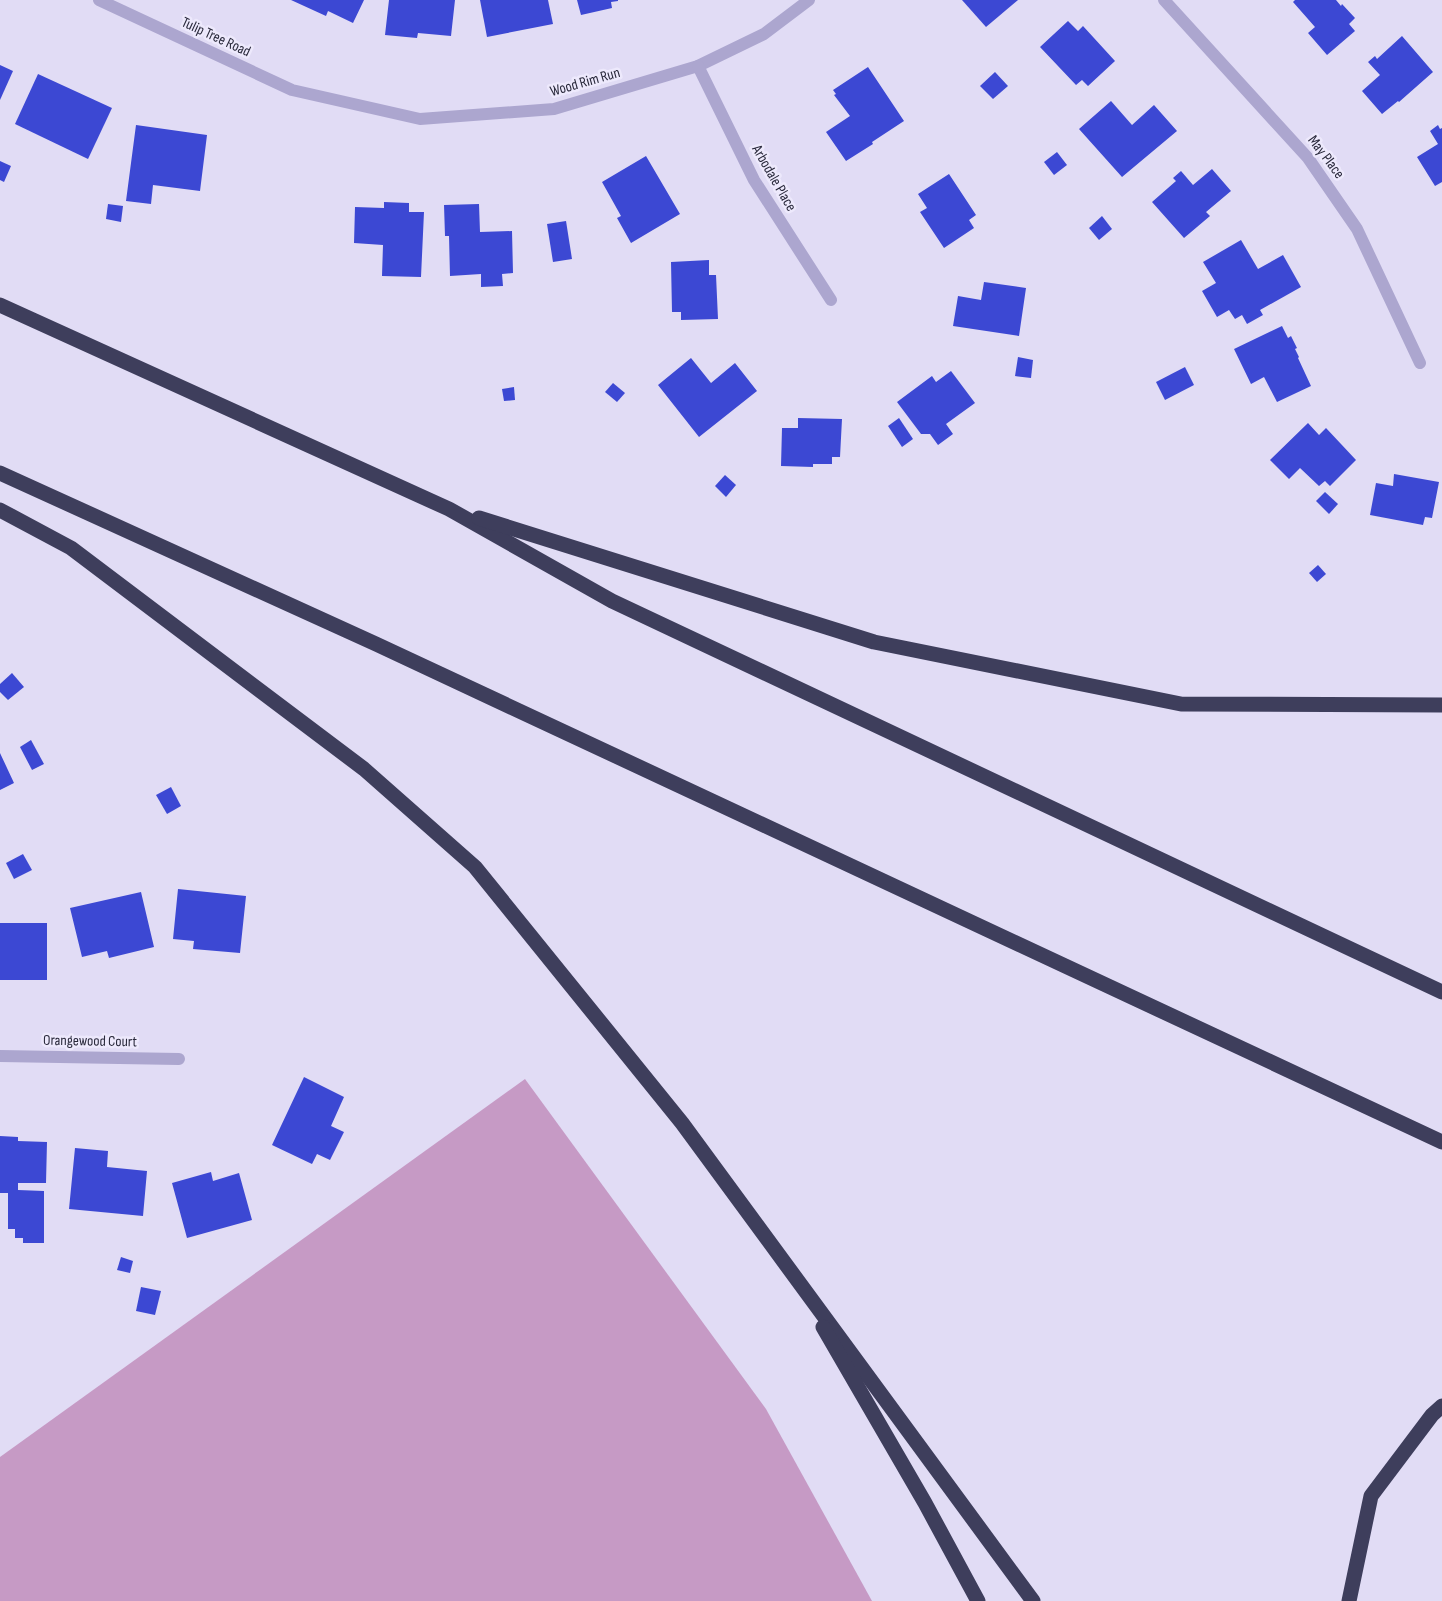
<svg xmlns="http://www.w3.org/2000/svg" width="1442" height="1601" font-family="'Sofia Sans Condensed',sans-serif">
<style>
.green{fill:#c69ac5}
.building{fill:#3c48d3}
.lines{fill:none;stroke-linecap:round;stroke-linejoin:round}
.street{stroke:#aca6cf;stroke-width:12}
.highway{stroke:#3e3e5c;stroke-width:15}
.labels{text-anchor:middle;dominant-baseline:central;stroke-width:5;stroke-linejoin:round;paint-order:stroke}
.street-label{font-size:15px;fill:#28283a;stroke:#ede9fc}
</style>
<rect width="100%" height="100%" fill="#e1dcf5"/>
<!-- green -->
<path class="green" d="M 525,1079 L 766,1409 L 872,1601 L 0,1601 L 0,1457 Z"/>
<!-- building -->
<g class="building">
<path d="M 291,0 L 364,0 L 353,23 L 328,11 L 326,16 Z"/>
<path d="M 389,0 L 455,0 L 451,36 L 418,33 L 417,38 L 385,35 Z"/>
<path d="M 480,0 L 548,0 L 553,24 L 487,37 Z"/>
<path d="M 577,0 L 618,0 L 618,1 L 611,2 L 612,8 L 581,15 Z"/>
<path d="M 962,0 L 1018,0 L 986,27 Z"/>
<path d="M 1295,0 L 1336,0 L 1341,6 L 1342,4 L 1355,18 L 1349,24 L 1355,31 L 1327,55 L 1308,33 L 1315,27 L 1293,2 Z"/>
<path d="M 1068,21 L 1078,31 L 1083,26 L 1115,61 L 1088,86 L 1082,80 L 1076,85 L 1040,47 Z"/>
<path d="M 1402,36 L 1433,72 L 1399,102 L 1398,101 L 1382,114 L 1362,91 L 1380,75 L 1368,62 L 1375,56 L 1377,59 Z"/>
<path d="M 0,65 L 13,71 L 0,100 Z"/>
<path d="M 868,67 L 904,121 L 872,142 L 873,144 L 846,161 L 826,132 L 850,116 L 834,95 L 836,94 L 833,90 Z"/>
<path d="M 995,72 L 1008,86 L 993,99 L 980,86 Z"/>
<path d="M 38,74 L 112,108 L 88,159 L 15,124 Z"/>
<path d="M 1111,101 L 1132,125 L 1154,105 L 1177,131 L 1122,177 L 1079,129 Z"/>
<path d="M 136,125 L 207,135 L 200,191 L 153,185 L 151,204 L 126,201 Z"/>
<path d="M 1438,125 L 1440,129 L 1442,128 L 1442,182 L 1435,186 L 1417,157 L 1438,144 L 1430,131 Z"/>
<path d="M 1057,152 L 1067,165 L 1054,175 L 1044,162 Z"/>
<path d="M 646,156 L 680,214 L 631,243 L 617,218 L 621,216 L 602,182 Z"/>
<path d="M 0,161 L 11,166 L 4,182 L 0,180 Z"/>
<path d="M 1212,169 L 1231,191 L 1206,212 L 1210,216 L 1184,238 L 1152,202 L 1176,181 L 1173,178 L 1181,171 L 1193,185 Z"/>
<path d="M 949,174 L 976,215 L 969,220 L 974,228 L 944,248 L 920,212 L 927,208 L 918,194 Z"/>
<path d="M 384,202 L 409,203 L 409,212 L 424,212 L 421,277 L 382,276 L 383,245 L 354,243 L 355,207 L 384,208 Z"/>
<path d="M 108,204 L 123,206 L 121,222 L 106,219 Z"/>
<path d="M 479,204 L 480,232 L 512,231 L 513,273 L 502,274 L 503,286 L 481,287 L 481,274 L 450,276 L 449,236 L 445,236 L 444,205 Z"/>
<path d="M 1102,216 L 1112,229 L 1099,240 L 1089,228 Z"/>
<path d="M 566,221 L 572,259 L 553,262 L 547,224 Z"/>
<path d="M 1241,240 L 1258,269 L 1283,255 L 1301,287 L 1260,310 L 1263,315 L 1247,324 L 1242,315 L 1235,319 L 1229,310 L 1217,317 L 1202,291 L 1216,283 L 1203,262 Z"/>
<path d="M 709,260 L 709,275 L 716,275 L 718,319 L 681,320 L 681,312 L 672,312 L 671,262 Z"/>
<path d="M 984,282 L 1026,288 L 1019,336 L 953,326 L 958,296 L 981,300 Z"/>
<path d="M 1282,326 L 1288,338 L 1291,336 L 1297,348 L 1295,349 L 1299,357 L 1298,358 L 1311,386 L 1277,402 L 1264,377 L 1251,384 L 1234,349 Z"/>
<path d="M 1018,357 L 1033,360 L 1031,378 L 1015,376 Z"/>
<path d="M 691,358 L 711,383 L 735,363 L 757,391 L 699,437 L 658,385 Z"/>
<path d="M 1185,367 L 1194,385 L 1165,400 L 1156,382 Z"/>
<path d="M 951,371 L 975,403 L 946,424 L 953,434 L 938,445 L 930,434 L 921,434 L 897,402 L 932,376 L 936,382 Z"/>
<path d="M 613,383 L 625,393 L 617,402 L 605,392 Z"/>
<path d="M 514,387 L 515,400 L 504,401 L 502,389 Z"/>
<path d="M 798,418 L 842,419 L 840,457 L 832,457 L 832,464 L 813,464 L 813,467 L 781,466 L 782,428 L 798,428 Z"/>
<path d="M 899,418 L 913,439 L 902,447 L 888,426 Z"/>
<path d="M 1308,423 L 1319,435 L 1326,428 L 1356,460 L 1330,486 L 1325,481 L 1319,486 L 1300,468 L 1289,479 L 1270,460 Z"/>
<path d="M 1394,474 L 1439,482 L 1432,518 L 1425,517 L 1423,525 L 1370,515 L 1376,483 L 1393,486 Z"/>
<path d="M 725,475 L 736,485 L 726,497 L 715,486 Z"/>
<path d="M 1325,492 L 1338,504 L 1329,514 L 1316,501 Z"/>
<path d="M 1318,565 L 1326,574 L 1317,582 L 1309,573 Z"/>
<path d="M 12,673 L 24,687 L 8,700 L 0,692 L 0,684 Z"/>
<path d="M 31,740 L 44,764 L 32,770 L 20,747 Z"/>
<path d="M 0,753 L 14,783 L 0,790 Z"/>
<path d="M 171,787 L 181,806 L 167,814 L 156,795 Z"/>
<path d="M 23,854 L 32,870 L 14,879 L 6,863 Z"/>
<path d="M 178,889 L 246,896 L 240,953 L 193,949 L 194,941 L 173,939 Z"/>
<path d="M 141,892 L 154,947 L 109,958 L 107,951 L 82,957 L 70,908 Z"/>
<rect x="0" y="923" width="47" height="57"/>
<path d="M 304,1077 L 344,1097 L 331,1126 L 344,1132 L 330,1160 L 317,1154 L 312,1164 L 272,1145 Z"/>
<path d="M 0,1136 L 18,1137 L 18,1141 L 47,1142 L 46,1183 L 18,1183 L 18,1190 L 44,1191 L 44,1243 L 23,1243 L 23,1238 L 15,1238 L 15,1229 L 8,1229 L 8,1193 L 0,1193 Z"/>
<path d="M 75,1148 L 108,1151 L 107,1167 L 147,1171 L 143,1216 L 69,1209 Z"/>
<path d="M 211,1172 L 213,1181 L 239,1173 L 252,1220 L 187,1238 L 172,1183 Z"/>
<path d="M 121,1257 L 133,1261 L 130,1273 L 117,1270 Z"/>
<path d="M 141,1287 L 161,1291 L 155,1315 L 136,1311 Z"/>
</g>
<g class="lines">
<!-- street -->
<g class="street">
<path d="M 99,0 L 292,90 L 420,119 L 554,109 L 698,66 L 764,34 L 809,0"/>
<path d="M 1164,0 L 1308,158 L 1357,229 L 1420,363"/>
<path d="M 698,66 L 754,180 L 831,300"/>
<path d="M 0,1056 L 179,1059"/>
</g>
<!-- highway -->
<g class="highway">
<path d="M 0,305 L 449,509 L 612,601 L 1442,992"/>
<path d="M 0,473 L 376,644 L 1442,1142"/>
<path d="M 0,510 L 71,548 L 364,769 L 475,867 L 682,1123 L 1033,1601"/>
<path d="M 479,518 L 874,642 L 1181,704 L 1442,705"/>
<path d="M 823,1327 L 925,1503 L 978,1601"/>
<path d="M 1349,1601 L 1371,1496 L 1432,1415 L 1442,1406"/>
</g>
</g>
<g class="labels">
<!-- street labels -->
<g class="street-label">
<text transform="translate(216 37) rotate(25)">Tulip Tree Road</text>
<text transform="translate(585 82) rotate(-16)">Wood Rim Run</text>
<text transform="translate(1326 157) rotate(53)">May Place</text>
<text transform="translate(774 178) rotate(60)">Arbodale Place</text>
<text transform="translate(90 1041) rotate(1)">Orangewood Court</text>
</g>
</g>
</svg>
